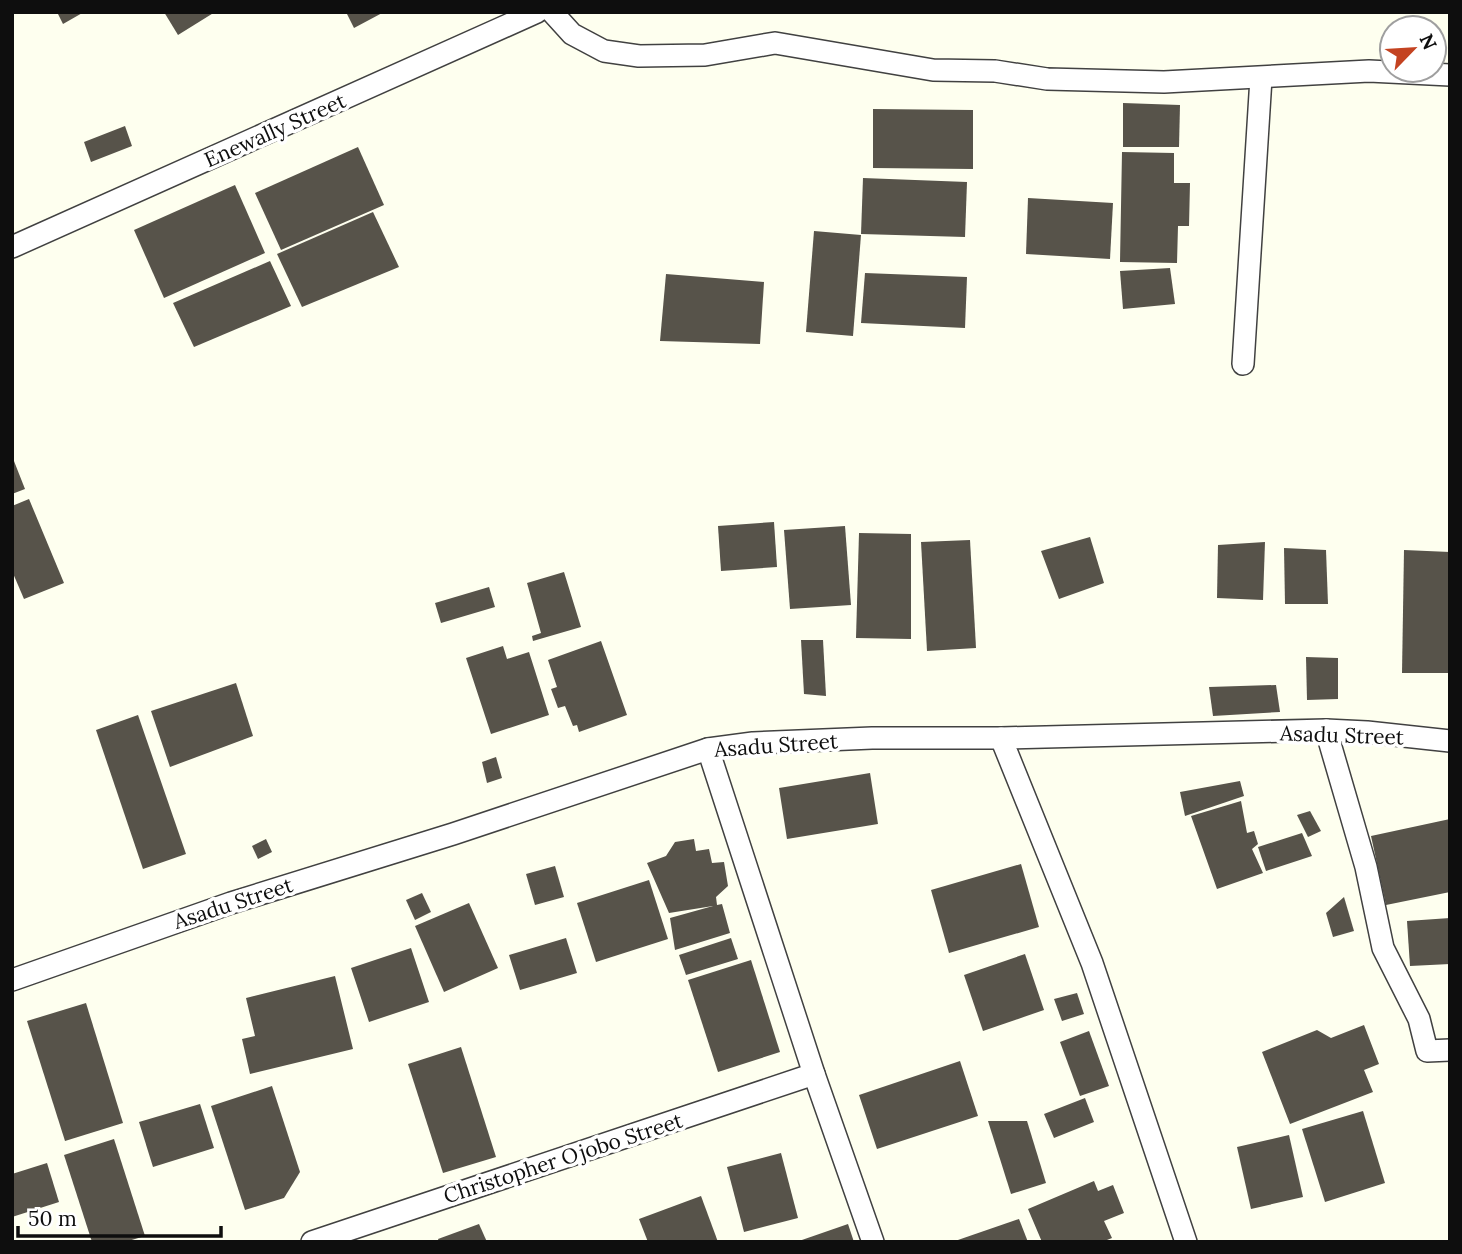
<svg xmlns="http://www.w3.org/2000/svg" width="1462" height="1254" font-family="Lora,serif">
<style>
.building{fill:#57534a}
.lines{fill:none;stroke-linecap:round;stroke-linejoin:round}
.minor-casing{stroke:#414141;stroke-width:24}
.minor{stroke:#fff;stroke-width:21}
.labels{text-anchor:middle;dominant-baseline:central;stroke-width:7;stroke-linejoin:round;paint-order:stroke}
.street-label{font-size:21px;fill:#0e0e0e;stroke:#fff}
</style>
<rect width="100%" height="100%" fill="#feffef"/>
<!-- building -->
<g class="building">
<path d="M 57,12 L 84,12 L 63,24 Z"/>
<path d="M 164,12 L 215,12 L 178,35 Z"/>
<path d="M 346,12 L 384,12 L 354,28 Z"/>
<path d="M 1123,103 L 1180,105 L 1179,147 L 1123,147 Z"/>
<path d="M 873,109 L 973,110 L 973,169 L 873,168 Z"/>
<path d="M 125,126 L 132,146 L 91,162 L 84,142 Z"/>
<path d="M 358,147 L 384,205 L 281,250 L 255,193 Z"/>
<path d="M 1122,152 L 1174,153 L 1174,183 L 1190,183 L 1189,226 L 1178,226 L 1177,263 L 1120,262 Z"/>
<path d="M 863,178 L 967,182 L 965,237 L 861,234 Z"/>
<path d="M 235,185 L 265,253 L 164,298 L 134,230 Z"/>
<path d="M 1028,198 L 1113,203 L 1110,259 L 1026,254 Z"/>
<path d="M 373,212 L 399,267 L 302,307 L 277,254 Z"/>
<path d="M 814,231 L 861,235 L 853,336 L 806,332 Z"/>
<path d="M 270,261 L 291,306 L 194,347 L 173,303 Z"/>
<path d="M 1170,268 L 1175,304 L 1123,309 L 1120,271 Z"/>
<path d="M 865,273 L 967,277 L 965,328 L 861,323 Z"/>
<path d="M 666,274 L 764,282 L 760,344 L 660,341 Z"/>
<path d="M 12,456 L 25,489 L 12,494 Z"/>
<path d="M 29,499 L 64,583 L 24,599 L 12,571 L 12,506 Z"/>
<path d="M 774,522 L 777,567 L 721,571 L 718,526 Z"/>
<path d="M 845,526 L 851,605 L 790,609 L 784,530 Z"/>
<path d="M 859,533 L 911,534 L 911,639 L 856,638 Z"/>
<path d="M 1090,537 L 1104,583 L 1059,599 L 1041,551 Z"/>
<path d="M 970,540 L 976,648 L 927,651 L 921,542 Z"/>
<path d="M 1265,542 L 1263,600 L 1217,598 L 1218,545 Z"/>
<path d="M 1284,548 L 1326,550 L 1328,604 L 1285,604 Z"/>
<path d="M 1404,550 L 1450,552 L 1450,673 L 1402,673 Z"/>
<path d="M 564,572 L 581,627 L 533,641 L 532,636 L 541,633 L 527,583 Z"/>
<path d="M 489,587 L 495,607 L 441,623 L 435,603 Z"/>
<path d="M 801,640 L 823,640 L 826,696 L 804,694 Z"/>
<path d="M 601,641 L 627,715 L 579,732 L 577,725 L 573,726 L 565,706 L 558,708 L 551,689 L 557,687 L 548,660 Z"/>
<path d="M 503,646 L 507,659 L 529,652 L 549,715 L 491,734 L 466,658 Z"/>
<path d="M 1306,657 L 1338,658 L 1338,699 L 1307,700 Z"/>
<path d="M 236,683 L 253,736 L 170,767 L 151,711 Z"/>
<path d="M 1276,685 L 1280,712 L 1213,716 L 1209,687 Z"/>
<path d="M 138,715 L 186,854 L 143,869 L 96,730 Z"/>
<path d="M 496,757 L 502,778 L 487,783 L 482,762 Z"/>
<path d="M 870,773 L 878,824 L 787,839 L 779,788 Z"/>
<path d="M 1240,781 L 1244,796 L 1185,816 L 1180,792 Z"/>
<path d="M 1241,801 L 1247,833 L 1254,831 L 1258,844 L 1252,849 L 1263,873 L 1217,889 L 1191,816 Z"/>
<path d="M 1310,811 L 1321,831 L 1308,837 L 1297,815 Z"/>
<path d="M 1450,819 L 1450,892 L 1386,905 L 1371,836 Z"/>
<path d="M 1302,833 L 1312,856 L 1266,871 L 1258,847 Z"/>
<path d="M 266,839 L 272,852 L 258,859 L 252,846 Z"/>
<path d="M 694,839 L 696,851 L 709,849 L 712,863 L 724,862 L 728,886 L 716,897 L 717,905 L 722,904 L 730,933 L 675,950 L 670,918 L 713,906 L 669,913 L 647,863 L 666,856 L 675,842 Z"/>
<path d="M 1021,864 L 1039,927 L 949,953 L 931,890 Z"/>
<path d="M 555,866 L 564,897 L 535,905 L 526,874 Z"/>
<path d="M 649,880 L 668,939 L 596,962 L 577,903 Z"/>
<path d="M 422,893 L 431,912 L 415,920 L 406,900 Z"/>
<path d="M 1344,897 L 1354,931 L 1333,937 L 1326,913 Z"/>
<path d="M 469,903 L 498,968 L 444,992 L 415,926 Z"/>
<path d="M 1450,918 L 1450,964 L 1410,966 L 1407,921 Z"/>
<path d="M 566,938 L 577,973 L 520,990 L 509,955 Z"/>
<path d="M 731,938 L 738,959 L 686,975 L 679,955 Z"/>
<path d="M 411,948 L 429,1002 L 369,1022 L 351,968 Z"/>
<path d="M 1025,954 L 1044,1010 L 983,1031 L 964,975 Z"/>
<path d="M 751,960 L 780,1052 L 718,1072 L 688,980 Z"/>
<path d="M 335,976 L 353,1049 L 250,1074 L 242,1039 L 255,1036 L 246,998 Z"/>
<path d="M 1077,993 L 1084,1014 L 1062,1021 L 1054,999 Z"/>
<path d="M 86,1003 L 123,1123 L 65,1141 L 27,1021 Z"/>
<path d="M 1364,1025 L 1379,1064 L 1364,1070 L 1373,1092 L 1290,1124 L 1262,1052 L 1317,1030 L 1331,1038 Z"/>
<path d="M 1089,1031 L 1109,1086 L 1080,1096 L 1060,1042 Z"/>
<path d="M 461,1047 L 496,1157 L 443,1173 L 408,1064 Z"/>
<path d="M 960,1061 L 978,1116 L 877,1149 L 859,1095 Z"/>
<path d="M 272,1086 L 300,1172 L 284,1198 L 245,1210 L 211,1106 Z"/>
<path d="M 1085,1098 L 1094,1122 L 1054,1138 L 1044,1114 Z"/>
<path d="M 200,1104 L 214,1148 L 153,1167 L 139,1122 Z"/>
<path d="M 1363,1111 L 1385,1183 L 1325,1202 L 1302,1129 Z"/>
<path d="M 988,1121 L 1027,1121 L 1046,1183 L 1011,1194 Z"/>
<path d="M 1289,1135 L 1303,1197 L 1251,1209 L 1237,1147 Z"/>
<path d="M 114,1139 L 145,1236 L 125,1242 L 92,1242 L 64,1155 Z"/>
<path d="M 781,1153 L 798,1218 L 744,1232 L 727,1167 Z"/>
<path d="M 47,1163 L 59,1202 L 12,1217 L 12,1174 Z"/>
<path d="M 1094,1181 L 1098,1191 L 1113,1185 L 1124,1213 L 1104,1221 L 1112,1238 L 1102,1242 L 1042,1242 L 1028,1209 Z"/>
<path d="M 701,1196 L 718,1242 L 648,1242 L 639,1219 Z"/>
<path d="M 1019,1219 L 1028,1242 L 955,1242 L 955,1241 Z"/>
<path d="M 479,1224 L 487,1242 L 439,1242 L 438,1239 Z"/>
<path d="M 848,1224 L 854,1242 L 799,1242 L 799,1241 Z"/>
</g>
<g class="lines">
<!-- minor casing -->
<g class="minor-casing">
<g id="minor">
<path d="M 552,12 L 572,34 L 604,51 L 639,56 L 705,55 L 775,43 L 933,70 L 995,71 L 1047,79 L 1164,82 L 1369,71 L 1450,75"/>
<path d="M 12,247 L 537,12"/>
<path d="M 1243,364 L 1261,78"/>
<path d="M 1326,730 L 1366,867 L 1383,948 L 1419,1019 L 1427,1051 L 1450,1050"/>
<path d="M 1001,738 L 1092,963 L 1186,1242"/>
<path d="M 708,749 L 814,1074 L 873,1242"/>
<path d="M 12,980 L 231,903 L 453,834 L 708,749 L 753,743 L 872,738 L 1001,738 L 1326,730 L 1367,732 L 1450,741"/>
<path d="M 312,1242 L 814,1074"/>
</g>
</g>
<!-- minor -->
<use href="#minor" class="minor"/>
</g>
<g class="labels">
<!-- street labels -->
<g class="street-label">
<text transform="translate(275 130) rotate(-24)">Enewally Street</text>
<text transform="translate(1342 735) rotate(2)">Asadu Street</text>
<text transform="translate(776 745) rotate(-4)">Asadu Street</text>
<text transform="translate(233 903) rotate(-18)">Asadu Street</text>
<text transform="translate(563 1158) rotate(-18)">Christopher Ojobo Street</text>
</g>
</g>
<!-- border -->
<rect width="1462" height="1254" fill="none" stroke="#0e0e0e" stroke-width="28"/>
<!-- north arrow -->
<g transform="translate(1413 49) rotate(65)"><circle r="33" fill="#ffffff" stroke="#9f9f9f" stroke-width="2"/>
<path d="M0-5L12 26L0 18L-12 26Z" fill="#c44321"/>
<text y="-10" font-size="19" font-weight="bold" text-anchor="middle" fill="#0e0e0e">N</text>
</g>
<!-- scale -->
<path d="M18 1226v10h203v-10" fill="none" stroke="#0e0e0e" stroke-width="3.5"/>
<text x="28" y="1226" font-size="21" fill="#0e0e0e" stroke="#ffffff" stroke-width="5" paint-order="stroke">50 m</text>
</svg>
